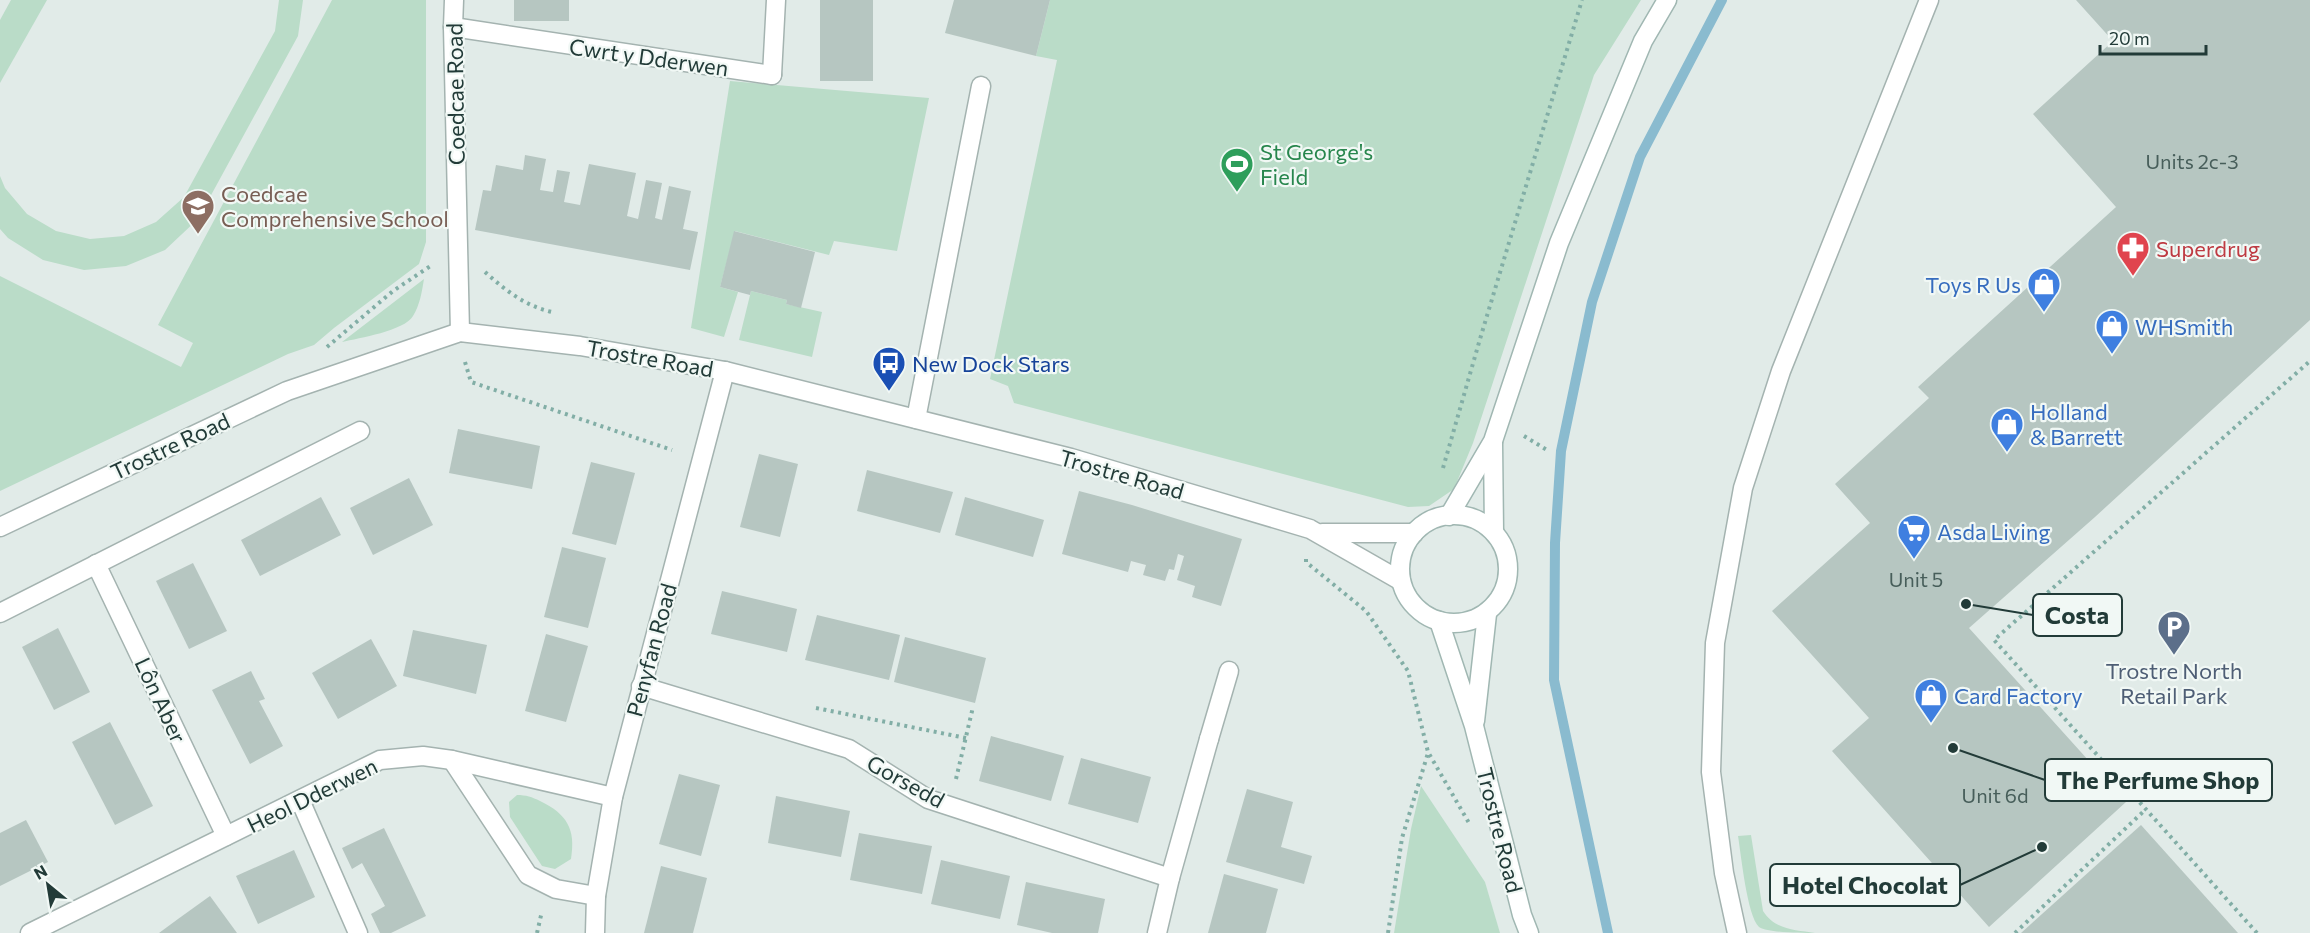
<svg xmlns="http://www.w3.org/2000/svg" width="2310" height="933" font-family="Commissioner,sans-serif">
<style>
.green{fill:#badcc8}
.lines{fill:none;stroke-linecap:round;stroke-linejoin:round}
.stream{stroke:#8abbcf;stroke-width:10}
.building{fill:#b6c6c1}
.lane-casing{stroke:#a4b3b0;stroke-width:21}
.street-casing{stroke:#a4b3b0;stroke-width:21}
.secondary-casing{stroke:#a0b7b2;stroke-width:21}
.path{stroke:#82aea6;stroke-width:4;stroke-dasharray:3 4.5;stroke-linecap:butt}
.lane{stroke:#fff;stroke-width:18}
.street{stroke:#fff;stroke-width:18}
.secondary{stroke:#fff;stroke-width:18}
.labels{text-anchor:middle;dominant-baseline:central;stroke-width:4.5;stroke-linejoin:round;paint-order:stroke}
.number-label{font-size:20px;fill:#475e5a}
.street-label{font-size:22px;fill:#223b38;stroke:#f1f8f5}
.leisure-label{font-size:22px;fill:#27864d;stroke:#f1f8f5;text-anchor:start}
.education-label{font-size:22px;fill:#785e54;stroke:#f1f8f5;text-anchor:start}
.health-label{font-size:22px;fill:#be3a42;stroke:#f1f8f5;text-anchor:start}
.shop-label{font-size:22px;fill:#366cbe;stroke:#f1f8f5;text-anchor:start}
.transit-label{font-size:22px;fill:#164399;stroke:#f1f8f5;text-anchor:start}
.service-label{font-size:22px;fill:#4e5e75;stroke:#f1f8f5}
.leader{fill:none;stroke:#223b38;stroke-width:2}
.callout-dot{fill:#223b38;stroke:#f1f8f5;stroke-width:2}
.callout{fill:#f1f8f5;stroke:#223b38;stroke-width:2}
.callout-label{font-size:24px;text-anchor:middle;font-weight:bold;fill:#223b38}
</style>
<rect width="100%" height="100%" fill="#e1ebe8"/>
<!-- green -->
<g class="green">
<path d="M 11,0 L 47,0 L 0,83 L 0,20 Z"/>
<path d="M 279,0 L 303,0 L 298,36 L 198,219 L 165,250 L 126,266 L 84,270 L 43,260 L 8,238 L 0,229 L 0,176 L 5,188 L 27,214 L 56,231 L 90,239 L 124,236 L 156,222 L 184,197 L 275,31 Z"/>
<path d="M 332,0 L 426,0 L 426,242 L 419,264 L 334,328 L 314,345 L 288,354 L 0,491 L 0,276 L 181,367 L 193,343 L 158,325 Z"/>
<path d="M 1050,0 L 1641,0 L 1594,75 L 1473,443 L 1454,489 L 1429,506 L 1408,507 L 1014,403 L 1008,386 L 990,379 L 1057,60 L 1036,56 Z"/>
<path d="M 730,81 L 929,98 L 897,251 L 834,241 L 829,255 L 735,231 L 720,287 L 738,292 L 724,337 L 691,328 Z"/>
<path d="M 424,279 C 422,291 420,305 413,316 C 404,331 359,338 342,342 Z"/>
<path d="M 751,291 L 787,300 L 786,304 L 822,312 L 812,357 L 739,340 Z"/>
<path d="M 1421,786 L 1485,882 L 1500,933 L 1394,933 L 1411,829 Z"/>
<path d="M 517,795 C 526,795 532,797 540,801 C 567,814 576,829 571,859 L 555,869 L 542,866 L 510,817 L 509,802 Z"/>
<path d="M 1751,835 L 1763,911 C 1775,930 1795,930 1815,933 C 1801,933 1769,933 1759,927 C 1747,916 1741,854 1738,836 Z"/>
</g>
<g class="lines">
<!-- stream -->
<path class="stream" d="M 1608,933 L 1554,680 L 1555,543 L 1561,451 L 1592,302 L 1640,157 L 1722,0"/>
</g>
<!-- building -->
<g class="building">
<rect x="514" y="0" width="55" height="21"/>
<rect x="820" y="0" width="53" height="81"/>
<path d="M 954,0 L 1050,0 L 1036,56 L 945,33 Z"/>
<path d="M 2076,0 L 2310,0 L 2310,320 L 2095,517 L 1969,628 L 2126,802 L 1989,927 L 1832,751 L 1869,718 L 1772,611 L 1870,523 L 1835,484 L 1929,398 L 1918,387 L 2116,207 L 2033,114 L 2113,41 Z"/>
<path d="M 525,155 L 546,159 L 540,190 L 553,192 L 557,170 L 570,172 L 564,202 L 580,205 L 589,164 L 636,173 L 627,216 L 638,219 L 646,180 L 662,183 L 655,218 L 662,220 L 669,186 L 691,191 L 683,229 L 698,232 L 690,270 L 475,230 L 483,190 L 491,191 L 496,165 L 523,170 Z"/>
<path d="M 734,231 L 815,252 L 801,308 L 786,304 L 787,300 L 751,291 L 750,295 L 720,287 Z"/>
<path d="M 458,429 L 540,446 L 532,489 L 449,473 Z"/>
<path d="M 759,454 L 798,464 L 780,537 L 740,527 Z"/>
<path d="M 591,462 L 635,473 L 616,545 L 572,534 Z"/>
<path d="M 867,470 L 953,492 L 940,533 L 857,511 Z"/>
<path d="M 409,478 L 433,525 L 373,555 L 350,508 Z"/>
<path d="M 1079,491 L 1132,505 L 1242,539 L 1221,606 L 1192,597 L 1195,586 L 1177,580 L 1184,556 L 1178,554 L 1174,570 L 1169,569 L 1165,581 L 1143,575 L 1146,565 L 1131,561 L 1128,572 L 1062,554 Z"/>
<path d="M 321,497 L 341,535 L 260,576 L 241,540 Z"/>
<path d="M 965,497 L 1044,520 L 1033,557 L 955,535 Z"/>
<path d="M 562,547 L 606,558 L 588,628 L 544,617 Z"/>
<path d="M 193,563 L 227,631 L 189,649 L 156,581 Z"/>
<path d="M 722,591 L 797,609 L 787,652 L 711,634 Z"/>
<path d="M 817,615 L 900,635 L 889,680 L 805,660 Z"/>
<path d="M 58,628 L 90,692 L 54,710 L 22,647 Z"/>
<path d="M 413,630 L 487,645 L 476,694 L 403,676 Z"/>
<path d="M 546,634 L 588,646 L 566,722 L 525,711 Z"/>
<path d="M 905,637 L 986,658 L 975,703 L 894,682 Z"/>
<path d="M 371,639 L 397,686 L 338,719 L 312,673 Z"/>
<path d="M 251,671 L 265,699 L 259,701 L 283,746 L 250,764 L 212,690 Z"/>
<path d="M 110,722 L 153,806 L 115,825 L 72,742 Z"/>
<path d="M 991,736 L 1064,756 L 1051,801 L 979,781 Z"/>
<path d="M 1081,758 L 1151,777 L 1138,823 L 1068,804 Z"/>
<path d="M 679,774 L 720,785 L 701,856 L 659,844 Z"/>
<path d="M 1247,789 L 1293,802 L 1281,847 L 1312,856 L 1304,884 L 1226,862 Z"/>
<path d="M 776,796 L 850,811 L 841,857 L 768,843 Z"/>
<path d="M 26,820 L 48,862 L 0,886 L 0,833 Z"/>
<path d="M 2141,825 L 2238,933 L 2021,933 Z"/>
<path d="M 384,828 L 426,916 L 391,933 L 380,933 L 371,914 L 385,906 L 362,863 L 352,869 L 342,848 Z"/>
<path d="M 859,833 L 932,846 L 922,894 L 850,880 Z"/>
<path d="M 294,850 L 315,897 L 258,924 L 236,876 Z"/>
<path d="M 941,860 L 1010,876 L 1000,919 L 931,904 Z"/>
<path d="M 661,866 L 707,878 L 693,933 L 644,933 Z"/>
<path d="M 1224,874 L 1278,889 L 1266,933 L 1208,933 Z"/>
<path d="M 1026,882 L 1105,899 L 1098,933 L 1052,933 L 1017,925 Z"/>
<path d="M 210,896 L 237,933 L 159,933 L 178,919 Z"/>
</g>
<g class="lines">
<!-- lane casing -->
<g class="lane-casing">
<g id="lane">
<path d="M 453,27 L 772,75"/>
<path d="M 916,419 L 981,86"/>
<path d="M 1209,739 L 1229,671"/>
<path d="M 300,800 L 358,933"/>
<path d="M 1737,933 L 1724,873 L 1711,772 L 1715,643 L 1743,488 L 1781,371 L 1929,0"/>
</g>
</g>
<!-- street casing -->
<g class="street-casing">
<g id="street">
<path d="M 454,0 L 453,27 L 460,332"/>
<path d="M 772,75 L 776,0"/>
<path d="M 0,527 L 287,391 L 460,332 L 580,346 L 725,371 L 1071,458 L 1310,529 L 1401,581"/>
<path d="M 1322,533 L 1414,533"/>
<path d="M 96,564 L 226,836"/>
<path d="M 0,613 L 360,431"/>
<path d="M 641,686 L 849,749 L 928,799 L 1170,878"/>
<path d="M 452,760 L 528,875 L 556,889 L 596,896"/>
<path d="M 30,933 L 380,760 L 423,756 L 452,760 L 613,797"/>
<path d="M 595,933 L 596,896 L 613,797 L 725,371"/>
<path d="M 1157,933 L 1170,878 L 1209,739"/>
</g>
</g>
<!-- secondary casing -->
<g class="secondary-casing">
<g id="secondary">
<path d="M 1493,443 L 1494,532"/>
<circle cx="1454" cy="569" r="54"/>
<path d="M 1449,516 L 1493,441 L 1559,243 L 1643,41 L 1667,0"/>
<path d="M 1439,621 L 1474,726 L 1522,915 L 1529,933"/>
<path d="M 1475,721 L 1487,614"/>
</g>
</g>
<!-- path -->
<g class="path">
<path d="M 485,272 C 505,290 525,306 552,312"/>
<path d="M 327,347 L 393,291 L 432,265"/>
<path d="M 465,362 L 471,382 L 672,450"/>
<path d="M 1524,436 L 1547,450"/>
<path d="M 1443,468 L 1480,339 L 1582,0"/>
<path d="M 1306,559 L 1306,562 L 1366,611 L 1408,671 L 1428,752 L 1469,823"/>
<path d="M 816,708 L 966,738"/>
<path d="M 956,779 L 973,707"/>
<path d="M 537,933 L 542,911"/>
<path d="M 1388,933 L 1402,838 L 1428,753"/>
<path d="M 2015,933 L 2145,810"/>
<path d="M 2257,933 L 1994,640 L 2310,361"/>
</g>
<!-- lane -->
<use href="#lane" class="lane"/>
<!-- street -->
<use href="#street" class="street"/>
<!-- secondary -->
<use href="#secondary" class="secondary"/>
</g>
<!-- icons -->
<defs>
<g id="stadium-pin" transform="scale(1.725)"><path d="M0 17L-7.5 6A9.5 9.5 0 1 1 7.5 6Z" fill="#2e9e5b" stroke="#f1f8f5"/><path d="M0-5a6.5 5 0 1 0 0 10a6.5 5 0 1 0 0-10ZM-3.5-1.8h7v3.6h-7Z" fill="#fff"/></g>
<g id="school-pin" transform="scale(1.725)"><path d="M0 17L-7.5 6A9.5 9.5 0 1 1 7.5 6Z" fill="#8d6e63" stroke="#f1f8f5"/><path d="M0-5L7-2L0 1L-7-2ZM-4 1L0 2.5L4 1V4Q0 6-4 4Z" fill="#fff"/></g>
<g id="pharmacy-pin" transform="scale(1.725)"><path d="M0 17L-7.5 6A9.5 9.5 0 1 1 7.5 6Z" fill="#e0444e" stroke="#f1f8f5"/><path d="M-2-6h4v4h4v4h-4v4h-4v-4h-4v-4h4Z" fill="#fff"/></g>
<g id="shop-pin" transform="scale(1.725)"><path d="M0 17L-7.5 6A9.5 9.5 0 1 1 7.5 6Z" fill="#3f7fe0" stroke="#f1f8f5"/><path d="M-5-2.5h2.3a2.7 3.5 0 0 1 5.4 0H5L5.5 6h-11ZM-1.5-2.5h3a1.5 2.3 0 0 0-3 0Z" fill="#fff"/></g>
<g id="bus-pin" transform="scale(1.725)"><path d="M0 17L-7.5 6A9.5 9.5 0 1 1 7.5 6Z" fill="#1a4fb4" stroke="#f1f8f5"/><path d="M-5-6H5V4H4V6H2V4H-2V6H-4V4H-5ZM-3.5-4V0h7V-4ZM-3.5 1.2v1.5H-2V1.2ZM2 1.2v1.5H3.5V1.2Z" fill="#fff"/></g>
<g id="supermarket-pin" transform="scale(1.725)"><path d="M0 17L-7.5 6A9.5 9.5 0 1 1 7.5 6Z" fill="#3f7fe0" stroke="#f1f8f5"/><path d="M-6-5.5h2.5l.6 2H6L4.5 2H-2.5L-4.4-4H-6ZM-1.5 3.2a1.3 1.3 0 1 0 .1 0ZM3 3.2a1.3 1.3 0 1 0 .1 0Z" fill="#fff"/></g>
<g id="parking-pin" transform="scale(1.725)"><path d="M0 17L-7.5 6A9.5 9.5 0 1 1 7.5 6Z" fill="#5c6f8a" stroke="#f1f8f5"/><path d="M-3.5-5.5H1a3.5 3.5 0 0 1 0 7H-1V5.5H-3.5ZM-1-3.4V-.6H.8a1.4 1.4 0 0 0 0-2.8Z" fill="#fff"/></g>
</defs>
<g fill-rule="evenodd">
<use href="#stadium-pin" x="1237" y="164"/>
<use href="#school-pin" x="198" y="206"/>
<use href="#pharmacy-pin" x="2133" y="248"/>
<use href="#shop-pin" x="2044" y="284"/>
<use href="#shop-pin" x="2112" y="326"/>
<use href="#bus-pin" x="889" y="363"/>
<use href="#shop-pin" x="2007" y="424"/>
<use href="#supermarket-pin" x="1914" y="531"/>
<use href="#parking-pin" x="2174" y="627"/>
<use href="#shop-pin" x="1931" y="695"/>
</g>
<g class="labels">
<!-- number labels -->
<g class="number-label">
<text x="2192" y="161">Units 2c-3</text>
<text x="1916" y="579">Unit 5</text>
<text x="1995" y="795">Unit 6d</text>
</g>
<!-- street labels -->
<g class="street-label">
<text transform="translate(649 57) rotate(8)">Cwrt y Dderwen</text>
<text transform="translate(455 94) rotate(-91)">Coedcae Road</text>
<text transform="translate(650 358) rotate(10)">Trostre Road</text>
<text transform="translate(170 446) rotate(-25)">Trostre Road</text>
<text transform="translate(1122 474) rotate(16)">Trostre Road</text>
<text transform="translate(651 650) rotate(-75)">Penyfan Road</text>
<text transform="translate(161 700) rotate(65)">Lôn Aber</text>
<text transform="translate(906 781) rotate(29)">Gorsedd</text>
<text transform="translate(312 795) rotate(-26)">Heol Dderwen</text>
<text transform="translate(1500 830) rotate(76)">Trostre Road</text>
</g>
<!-- leisure labels -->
<g class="leisure-label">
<text x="1260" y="151">St George's<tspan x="1260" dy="25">Field</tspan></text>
</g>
<!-- education labels -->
<g class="education-label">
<text x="221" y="193">Coedcae<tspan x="221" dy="25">Comprehensive School</tspan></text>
</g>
<!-- health labels -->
<g class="health-label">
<text x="2156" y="248">Superdrug</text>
</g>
<!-- shop labels -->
<g class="shop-label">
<text x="2021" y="284" text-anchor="end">Toys R Us</text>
<text x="2135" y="326">WHSmith</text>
<text x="2030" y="411">Holland<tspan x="2030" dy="25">&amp; Barrett</tspan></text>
<text x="1937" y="531">Asda Living</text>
<text x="1954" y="695">Card Factory</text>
</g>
<!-- transit labels -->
<g class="transit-label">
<text x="912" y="363">New Dock Stars</text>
</g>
<!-- service labels -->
<g class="service-label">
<text x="2174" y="670">Trostre North<tspan x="2174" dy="25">Retail Park</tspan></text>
</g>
</g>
<!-- callouts -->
<path class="leader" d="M1966 604L2033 615M1953 748L2045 780M2042 847L1960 885"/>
<g class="callout-dot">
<circle cx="1966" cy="604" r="6"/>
<circle cx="1953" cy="748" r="6"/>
<circle cx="2042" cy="847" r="6"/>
</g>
<g class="callout">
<rect x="2033" y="594" width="89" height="42" rx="6"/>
<rect x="2045" y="759" width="227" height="42" rx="6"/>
<rect x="1770" y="864" width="190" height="42" rx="6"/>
</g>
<g class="callout-label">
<text x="2077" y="624">Costa</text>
<text x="2158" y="789">The Perfume Shop</text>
<text x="1865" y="894">Hotel Chocolat</text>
</g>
<!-- north arrow -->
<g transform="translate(48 885) rotate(330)" stroke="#f1f8f5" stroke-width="4.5" paint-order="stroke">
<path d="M0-4.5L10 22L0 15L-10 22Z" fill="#223b38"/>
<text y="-9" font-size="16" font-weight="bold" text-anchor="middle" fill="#223b38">N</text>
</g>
<!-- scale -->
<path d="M2100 45v9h106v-9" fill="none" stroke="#223b38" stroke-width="3"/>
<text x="2109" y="45" font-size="18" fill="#223b38" stroke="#f1f8f5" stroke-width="4.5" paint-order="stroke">20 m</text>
</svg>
